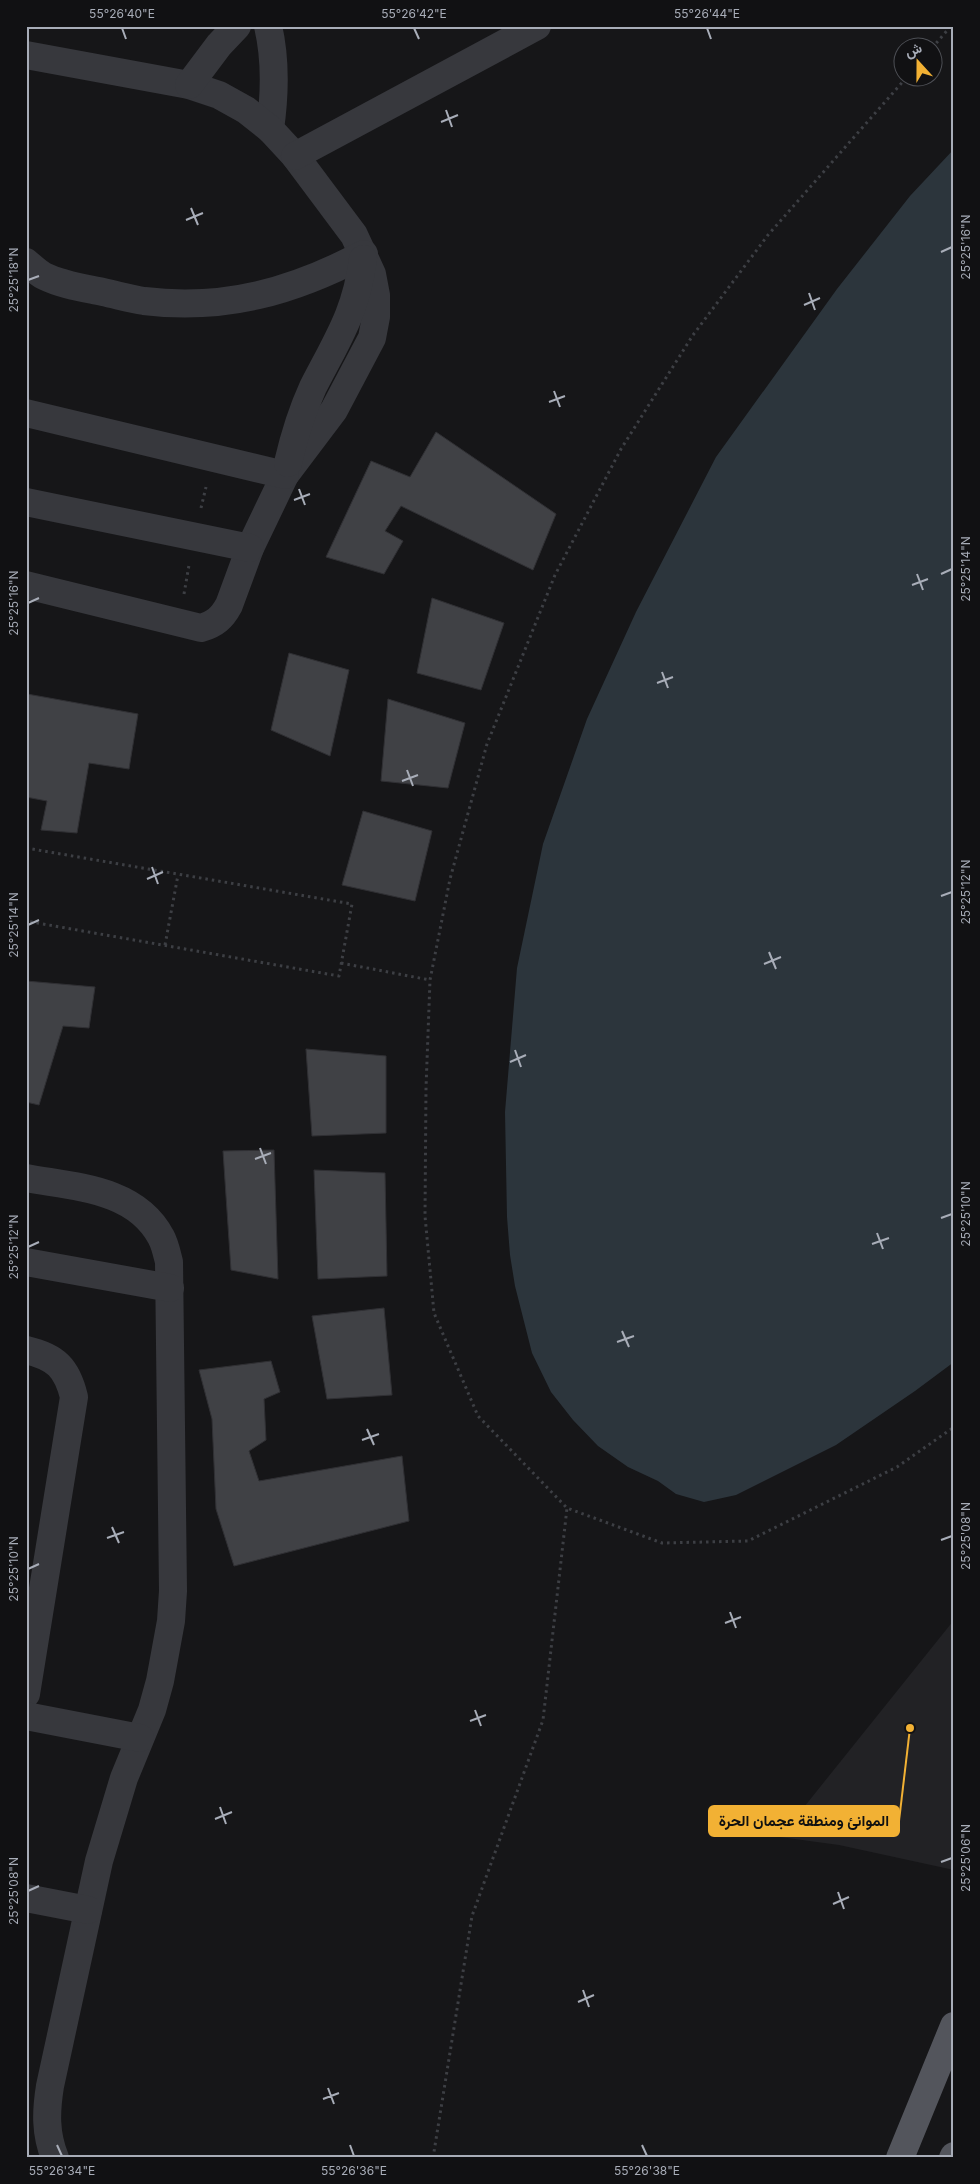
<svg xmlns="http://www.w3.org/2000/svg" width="980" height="2184" font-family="Inter,Vazirmatn,sans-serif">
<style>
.built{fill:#222225}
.water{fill:#2c353c}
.building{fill:#404145;stroke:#303034}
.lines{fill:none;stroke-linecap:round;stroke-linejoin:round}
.path{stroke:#3d3f44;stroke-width:3;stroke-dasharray:2.5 4;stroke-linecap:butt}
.minor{stroke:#37383d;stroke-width:28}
.major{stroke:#53555c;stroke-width:28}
.ticks{fill:none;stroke:#a8adb8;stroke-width:2}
.leader{fill:none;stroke:#f2b134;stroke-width:2}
.callout-dot{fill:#f2b134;stroke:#111113;stroke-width:2}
.callout{fill:#f2b134;stroke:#f2b134;stroke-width:2}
.callout-label{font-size:15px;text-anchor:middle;font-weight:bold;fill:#111}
.neatline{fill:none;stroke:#a8adb8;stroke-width:2}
.ticks-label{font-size:12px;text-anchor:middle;fill:#a8adb8}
</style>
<rect width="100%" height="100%" fill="#161618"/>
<!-- built -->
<path class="built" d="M 954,1620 L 954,1870 L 839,1845 L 780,1837 Z"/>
<!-- water -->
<path class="water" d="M 954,149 L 954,1362 L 915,1391 L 836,1445 L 736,1495 L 704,1502 L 676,1494 L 658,1481 L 628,1467 L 598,1446 L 573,1420 L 551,1392 L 532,1353 L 515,1286 L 510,1255 L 507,1217 L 505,1112 L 517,968 L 543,844 L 587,719 L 636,612 L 716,457 L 837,289 L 910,196 Z"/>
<!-- building -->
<g class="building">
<path d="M 436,432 L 556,514 L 533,570 L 401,506 L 385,531 L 403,541 L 384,574 L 326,557 L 371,461 L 410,477 Z"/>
<path d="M 432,598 L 504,623 L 481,690 L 417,673 Z"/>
<path d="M 289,653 L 349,670 L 330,756 L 271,730 Z"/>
<path d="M 27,694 L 138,714 L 129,769 L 89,763 L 77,833 L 41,830 L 47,801 L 26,797 Z"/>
<path d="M 388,699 L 465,723 L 448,788 L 381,781 Z"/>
<path d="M 363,811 L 432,831 L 415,901 L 342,885 Z"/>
<path d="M 26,981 L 95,987 L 89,1028 L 63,1026 L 39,1105 L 26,1102 Z"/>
<path d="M 306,1049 L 386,1056 L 386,1133 L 312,1136 Z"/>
<path d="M 274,1150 L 278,1279 L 231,1270 L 223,1151 Z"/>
<path d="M 314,1170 L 385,1173 L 387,1276 L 318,1279 Z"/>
<path d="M 384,1308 L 392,1395 L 327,1399 L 312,1316 Z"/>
<path d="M 271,1361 L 280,1392 L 264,1399 L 266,1440 L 249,1451 L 259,1481 L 402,1456 L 409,1521 L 234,1566 L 216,1509 L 212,1419 L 199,1370 Z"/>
</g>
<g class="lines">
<!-- path -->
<g class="path">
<path d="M 932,48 L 951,26"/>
<path d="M 906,78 L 768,235 L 693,335 L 621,449 L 555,575 L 487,744 L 450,879 L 430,980 L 426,1088 L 425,1216 L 434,1313 L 478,1416 L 567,1508 L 662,1543 L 748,1541 L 897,1467 L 954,1427"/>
<path d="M 201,508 L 206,487"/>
<path d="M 184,594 L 189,565"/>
<path d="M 26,848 L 352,904 L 339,976 L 26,921"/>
<path d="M 165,945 L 178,875"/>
<path d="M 341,963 L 430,980"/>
<path d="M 433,2158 L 472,1916 L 543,1720 L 567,1508"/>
</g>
<!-- minor -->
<g class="minor">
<path d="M 268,26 C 276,60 275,94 270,129"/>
<path d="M 26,55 L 189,85 L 219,95 L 246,110 L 270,129 L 295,156 L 354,235 L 372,274 L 376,295 L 376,317 L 372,338 L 334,410 L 285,475 L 250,548 L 229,605 C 222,618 215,624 201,628 L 26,585"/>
<path d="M 189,85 L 219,45 L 237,26"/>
<path d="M 295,156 L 537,26"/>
<path d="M 26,262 C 32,267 38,273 44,276 C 62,285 84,288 103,292 C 117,295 131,299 144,301 C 225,311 294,291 364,254"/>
<path d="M 26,413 L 285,475"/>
<path d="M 288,463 C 294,437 302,411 313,387 C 337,340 356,313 363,259"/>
<path d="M 26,502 L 250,548"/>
<path d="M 26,1178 C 74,1187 135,1188 161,1237 C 165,1244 167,1254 169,1262 L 173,1591 L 171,1621 L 160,1681 L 152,1710 L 124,1778 L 99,1861 L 50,2086 C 46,2111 45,2133 55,2158"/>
<path d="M 26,1262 L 170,1288"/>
<path d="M 26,1350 C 56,1357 67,1368 74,1397 L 26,1694"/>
<path d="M 26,1716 L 140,1738"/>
<path d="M 26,1898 L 88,1910"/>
</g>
<!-- major -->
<g class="major">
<path d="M 900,2158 L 954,2026"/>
<path d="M 953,2158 L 954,2156"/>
</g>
</g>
<!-- ticks -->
<path class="ticks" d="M 122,28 L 126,39M 414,28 L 419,39M 707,28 L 711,39M 446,110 L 452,127M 441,122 L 458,115M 191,208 L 198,225M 186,220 L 203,213M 941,252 L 952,247M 28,280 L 39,276M 809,293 L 815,310M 804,305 L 820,298M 554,391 L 560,407M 549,402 L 565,396M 299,489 L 305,505M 294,500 L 310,494M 917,574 L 923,590M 941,574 L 952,569M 912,585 L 928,579M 28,603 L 39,598M 662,672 L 668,688M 657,683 L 673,677M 407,770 L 413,786M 402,781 L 418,775M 152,867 L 158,884M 147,879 L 163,872M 941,896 L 952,892M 28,925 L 39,920M 769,952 L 776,969M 764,964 L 781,957M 515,1050 L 521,1067M 510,1062 L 526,1055M 260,1148 L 266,1164M 255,1159 L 271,1153M 941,1218 L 952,1214M 877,1233 L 883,1249M 872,1244 L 889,1238M 28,1247 L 39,1242M 622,1331 L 629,1347M 617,1342 L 634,1336M 367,1429 L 374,1445M 362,1440 L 379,1434M 112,1527 L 119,1543M 107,1538 L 124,1532M 941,1540 L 952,1536M 28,1569 L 39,1564M 730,1612 L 736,1628M 725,1623 L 741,1617M 475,1710 L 481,1726M 470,1721 L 486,1715M 220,1807 L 226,1824M 215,1819 L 232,1812M 941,1862 L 952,1858M 28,1891 L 39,1886M 838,1892 L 844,1909M 833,1904 L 849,1897M 583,1990 L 589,2007M 578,2002 L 594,1995M 328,2088 L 334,2104M 323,2099 L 339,2093M 57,2145 L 62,2156M 350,2145 L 354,2156M 642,2145 L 647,2156"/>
<!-- callouts -->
<path class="leader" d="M910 1728L899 1821"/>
<circle class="callout-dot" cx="910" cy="1728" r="5"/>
<rect class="callout" x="709" y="1806" width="190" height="30" rx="5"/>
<g class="callout-label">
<text x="804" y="1826">الموانئ ومنطقة عجمان الحرة</text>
</g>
<!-- border -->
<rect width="980" height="2184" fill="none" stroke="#111113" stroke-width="55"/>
<!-- north arrow -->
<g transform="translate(918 62) rotate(339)"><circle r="24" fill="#111113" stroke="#4d4f55"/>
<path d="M0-4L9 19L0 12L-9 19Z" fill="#f2b134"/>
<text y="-8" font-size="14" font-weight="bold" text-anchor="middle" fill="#a8adb8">ش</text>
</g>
<rect x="28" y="28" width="924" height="2128" class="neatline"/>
<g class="ticks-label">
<text x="122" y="18">55°26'40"E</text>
<text x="414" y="18">55°26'42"E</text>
<text x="707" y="18">55°26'44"E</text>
<text transform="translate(966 247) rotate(-90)" y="4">25°25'16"N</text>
<text transform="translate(14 280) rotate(-90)" y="4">25°25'18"N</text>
<text transform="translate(966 569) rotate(-90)" y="4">25°25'14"N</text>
<text transform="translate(14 603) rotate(-90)" y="4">25°25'16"N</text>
<text transform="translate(966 892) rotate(-90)" y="4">25°25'12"N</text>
<text transform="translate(14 925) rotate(-90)" y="4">25°25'14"N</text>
<text transform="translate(966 1214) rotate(-90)" y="4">25°25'10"N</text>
<text transform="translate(14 1247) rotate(-90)" y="4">25°25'12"N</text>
<text transform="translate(966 1536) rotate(-90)" y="4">25°25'08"N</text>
<text transform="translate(14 1569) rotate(-90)" y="4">25°25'10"N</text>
<text transform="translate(966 1858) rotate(-90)" y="4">25°25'06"N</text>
<text transform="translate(14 1891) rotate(-90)" y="4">25°25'08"N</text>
<text x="62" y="2175">55°26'34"E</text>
<text x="354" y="2175">55°26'36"E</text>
<text x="647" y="2175">55°26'38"E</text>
</g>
</svg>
